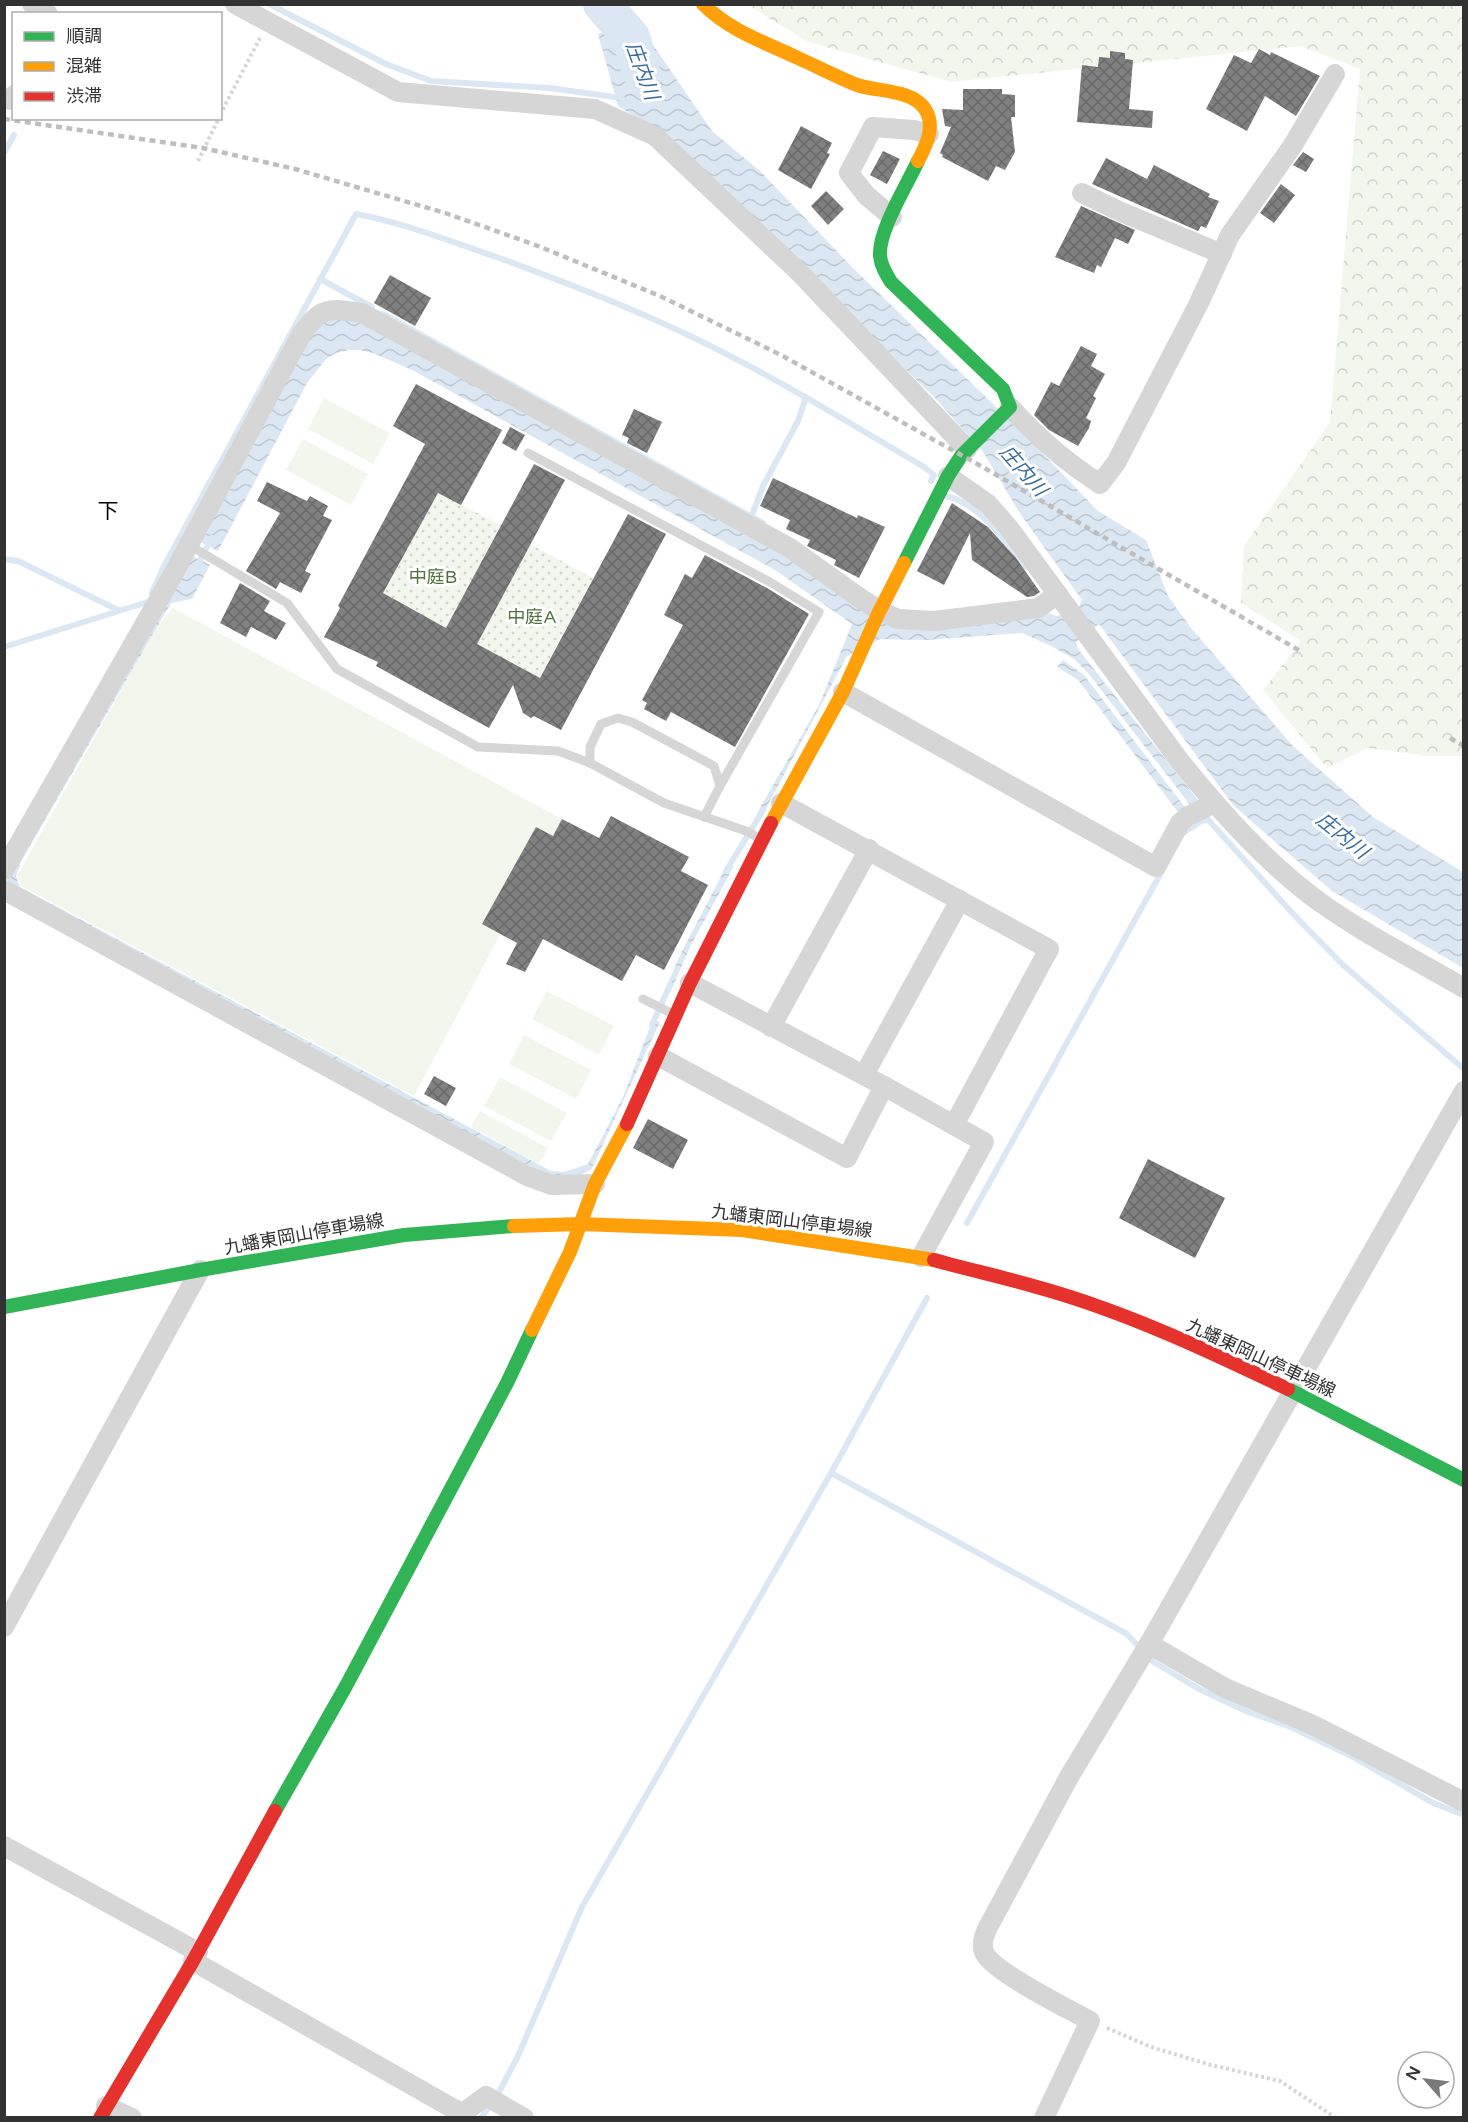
<svg xmlns="http://www.w3.org/2000/svg" width="1468" height="2122" font-family="'Varela Round','Noto Sans JP',sans-serif">
<style>
.grass{fill:url(#grass-dots)}
.forest{fill:url(#forest-crowns)}
.park{fill:#f2f6ed}
.water{fill:url(#water-waves)}
.lines{fill:none;stroke-linecap:round;stroke-linejoin:round}
.stream{stroke:#dbe8f4;stroke-width:6}
.river{stroke:#dbe8f4;stroke-width:38}
.building{fill:url(#building-cross-hatch)}
.path{stroke:#d6d6d6;stroke-width:4;stroke-dasharray:3 3;stroke-linecap:butt}
.lane{stroke:#d6d6d6;stroke-width:9}
.street{stroke:#d6d6d6;stroke-width:20}
.fast{stroke:#30b455;stroke-width:14}
.slow{stroke:#ff9f0a;stroke-width:14}
.jam{stroke:#e5322d;stroke-width:14}
.rail{stroke:#bebebe;stroke-width:4.5;stroke-dasharray:6 4.5;stroke-linecap:butt}
.labels{text-anchor:middle;dominant-baseline:central;stroke-width:6;stroke-linejoin:round;paint-order:stroke}
.park-label{font-size:18px;fill:#50723b;stroke:#fff}
.street-label{font-size:18px;fill:#323232;stroke:#fff}
.water-label{font-size:20px;font-style:italic;fill:#386c9c;stroke:#fff}
.quarter-label{font-size:21px;fill:#000;stroke:#fff}
</style>
<defs>
<pattern id="grass-dots" width="8" height="8" patternUnits="userSpaceOnUse" patternTransform="scale(1.5)"><rect width="8" height="8" fill="#f2f6ed"/><path d="M2 2h.1M6 6h.1" fill="none" stroke="#d0d3cc" stroke-width="1.8" stroke-linecap="round"/></pattern>
<pattern id="forest-crowns" width="20" height="18" patternUnits="userSpaceOnUse" patternTransform="scale(1.5)"><rect width="20" height="18" fill="#f2f6ed"/><path d="M2 6a3 3 0 1 1 6 0M12 15a3 3 0 1 1 6 0" fill="none" stroke="#d0d3cc"/></pattern>
<pattern id="water-waves" width="16" height="10" patternUnits="userSpaceOnUse" patternTransform="scale(1.5)"><rect width="16" height="10" fill="#dbe8f4"/><path d="M0 5q4-4 8 0t8 0" fill="none" stroke="#bcc7d2"/></pattern>
<pattern id="building-cross-hatch" width="8" height="8" patternUnits="userSpaceOnUse" patternTransform="scale(1.5)"><rect width="8" height="8" fill="#808080"/><path d="M0 0l8 8M0 8l8-8" fill="none" stroke="#696969"/></pattern>
</defs>
<rect width="100%" height="100%" fill="#fff"/>
<!-- grass -->
<g class="grass">
<path d="M 438,493 L 501,525 L 446,628 L 408,607 L 369,618 Z"/>
<path d="M 530,544 L 593,578 L 534,688 L 477,644 Z"/>
</g>
<!-- forest -->
<path class="forest" d="M 748,5 L 1463,5 L 1463,756 L 1429,756 L 1368,748 L 1327,768 L 1263,690 L 1301,641 L 1241,603 L 1244,546 L 1330,422 L 1360,69 L 1301,46 L 951,82 L 808,42 Z"/>
<!-- park -->
<g class="park">
<path d="M 324,398 L 390,433 L 373,464 L 308,429 Z"/>
<path d="M 303,439 L 368,474 L 351,505 L 286,470 Z"/>
<path d="M 173,608 L 562,819 L 414,1096 L 21,886 L 17,876 L 151,637 L 160,623 Z"/>
<path d="M 547,991 L 614,1026 L 599,1055 L 532,1019 Z"/>
<path d="M 524,1035 L 591,1070 L 576,1099 L 509,1064 Z"/>
<path d="M 500,1077 L 567,1113 L 551,1141 L 484,1106 Z"/>
<path d="M 480,1111 L 548,1148 L 539,1164 L 471,1127 Z"/>
</g>
<!-- water -->
<g class="water">
<path d="M 636,20 L 712,131 L 760,171 L 854,269 L 1028,438 L 1098,511 L 1146,540 L 1168,596 L 1191,628 L 1293,746 L 1373,817 L 1463,872 L 1463,968 L 1332,891 L 1233,805 L 1099,624 L 1076,642 L 1078,649 L 1202,805 L 1194,810 L 1088,673 L 1074,659 L 1051,646 L 1022,633 L 926,640 L 880,639 L 847,656 L 761,818 L 756,815 L 819,705 L 852,624 L 775,570 L 412,370 L 373,353 L 360,350 L 349,350 L 336,353 L 326,359 L 307,383 L 218,551 L 199,541 L 313,327 L 326,318 L 357,320 L 781,552 L 888,621 L 1043,611 L 1057,616 L 1079,607 L 1082,600 L 1021,515 L 983,452 L 935,398 L 763,229 L 658,131 L 618,106 L 598,34 Z"/>
<path d="M 191,555 L 210,565 L 192,599 L 171,603 L 19,865 L 20,866 L 16,876 L 20,887 L 551,1171 L 564,1172 L 588,1164 L 623,1097 L 653,1019 L 660,1022 L 591,1170 L 575,1177 L 552,1178 L 8,886 L 7,879 Z"/>
<path d="M 1063,660 L 1084,675 L 1187,810 L 1181,816 L 1078,680 L 1057,667 Z"/>
<path d="M 728,863 L 734,866 L 691,945 L 670,993 L 665,990 L 681,953 Z"/>
</g>
<g class="lines">
<!-- stream -->
<g class="stream">
<path d="M 269,4 L 386,64 L 431,81 L 549,88 L 622,98"/>
<path d="M 622,4 L 629,30"/>
<path d="M 4,153 L 14,135"/>
<path d="M 320,279 L 372,307"/>
<path d="M 383,314 L 763,523"/>
<path d="M 946,496 C 979,503 1006,542 1026,567"/>
<path d="M 752,515 L 763,486 L 798,421 L 806,397"/>
<path d="M 4,559 L 18,561 L 118,610"/>
<path d="M 197,566 L 212,538"/>
<path d="M 152,593 L 163,568 L 356,214 C 405,223 452,242 499,258 C 554,278 608,299 660,322 C 752,363 838,416 924,467 L 934,475 L 931,481"/>
<path d="M 4,647 L 154,600"/>
<path d="M 1203,814 L 1294,915 L 1343,965 L 1464,1069"/>
<path d="M 1183,833 L 1201,821 L 1208,820"/>
<path d="M 726,871 L 763,810"/>
<path d="M 652,1025 L 670,985"/>
<path d="M 967,1223 L 1162,871"/>
<path d="M 831,1473 L 1127,1634 L 1152,1661 L 1199,1689 L 1248,1712 L 1291,1727 L 1353,1757 L 1433,1803 L 1464,1815"/>
<path d="M 481,2118 L 499,2092 L 518,2056 L 582,1907 L 831,1473 L 927,1298"/>
</g>
<!-- river -->
<path class="river" d="M 602,4 L 631,37 L 641,72"/>
</g>
<!-- building -->
<g class="building">
<path d="M 1259,49 L 1270,55 L 1271,52 L 1320,76 L 1296,116 L 1265,96 L 1247,131 L 1206,109 L 1234,55 L 1251,63 Z"/>
<path d="M 1110,51 L 1125,53 L 1125,59 L 1133,60 L 1129,109 L 1153,111 L 1152,128 L 1077,122 L 1082,65 L 1098,67 L 1099,57 L 1110,58 Z"/>
<path d="M 963,89 L 1002,89 L 1002,94 L 1015,95 L 1015,117 L 1011,117 L 1015,152 L 1005,170 L 996,166 L 988,181 L 942,157 L 943,155 L 940,153 L 951,127 L 945,126 L 942,109 L 963,110 Z"/>
<path d="M 801,126 L 832,143 L 827,153 L 830,154 L 811,189 L 778,170 Z"/>
<path d="M 883,151 L 900,159 L 887,184 L 870,175 Z"/>
<path d="M 1303,152 L 1314,159 L 1306,172 L 1293,165 Z"/>
<path d="M 1106,158 L 1147,179 L 1154,165 L 1210,194 L 1208,197 L 1219,201 L 1206,228 L 1201,226 L 1198,231 L 1092,184 Z"/>
<path d="M 1281,184 L 1295,195 L 1274,223 L 1260,213 Z"/>
<path d="M 826,191 L 844,209 L 828,225 L 811,206 Z"/>
<path d="M 1081,206 L 1135,230 L 1128,244 L 1115,238 L 1101,267 L 1097,265 L 1094,273 L 1055,257 Z"/>
<path d="M 390,275 L 431,298 L 415,326 L 374,303 Z"/>
<path d="M 1081,346 L 1097,354 L 1091,366 L 1105,374 L 1093,396 L 1096,398 L 1086,418 L 1091,421 L 1089,428 L 1078,446 L 1049,430 L 1034,415 L 1051,382 L 1059,386 Z"/>
<path d="M 416,384 L 502,430 L 461,505 L 438,493 L 383,593 L 446,628 L 534,464 L 565,480 L 477,644 L 540,678 L 628,514 L 666,534 L 561,730 L 534,716 L 531,718 L 523,713 L 513,685 L 489,728 L 376,666 L 378,662 L 324,637 L 340,608 L 338,606 L 425,444 L 393,426 Z"/>
<path d="M 634,409 L 662,422 L 647,453 L 627,443 L 629,438 L 622,435 Z"/>
<path d="M 510,427 L 525,435 L 516,451 L 502,443 Z"/>
<path d="M 773,478 L 857,518 L 858,515 L 885,527 L 859,578 L 834,565 L 836,560 L 807,546 L 810,540 L 786,529 L 790,520 L 760,506 Z"/>
<path d="M 267,482 L 307,501 L 310,496 L 328,506 L 323,516 L 332,520 L 305,571 L 311,574 L 301,593 L 280,582 L 276,589 L 246,571 L 280,513 L 257,501 Z"/>
<path d="M 952,503 L 988,527 L 1016,558 L 1040,592 L 1034,596 L 1027,597 L 972,560 L 970,533 L 944,585 L 917,571 Z"/>
<path d="M 705,555 L 767,588 L 809,614 L 735,747 L 671,712 L 666,721 L 644,709 L 647,703 L 642,700 L 683,625 L 664,615 L 685,574 L 692,578 Z"/>
<path d="M 240,583 L 270,601 L 264,611 L 286,623 L 276,640 L 251,627 L 246,637 L 220,623 Z"/>
<path d="M 611,816 L 689,857 L 681,871 L 708,885 L 664,970 L 636,955 L 622,981 L 543,939 L 525,972 L 506,964 L 517,943 L 482,924 L 536,827 L 553,836 L 562,819 L 599,838 Z"/>
<path d="M 434,1076 L 456,1088 L 446,1106 L 424,1094 Z"/>
<path d="M 648,1119 L 688,1140 L 673,1169 L 633,1148 Z"/>
<path d="M 1148,1159 L 1225,1198 L 1195,1258 L 1119,1218 Z"/>
</g>
<g class="lines">
<!-- path -->
<g class="path">
<path d="M 220,115 L 260,38"/>
<path d="M 198,161 L 219,118"/>
<path d="M 1107,2028 L 1151,2047 L 1211,2065 L 1280,2081 L 1336,2118"/>
</g>
<!-- lane -->
<g class="lane">
<path d="M 528,453 L 770,582 L 819,612 L 720,786"/>
<path d="M 189,545 L 287,603 L 337,669 L 478,747 L 558,751 L 590,763 L 664,803 L 746,831 L 759,838"/>
<path d="M 590,763 L 590,747 L 601,724 L 618,718 L 632,722 L 714,766 L 720,786 L 704,817"/>
<path d="M 643,999 L 673,1014"/>
</g>
<!-- street -->
<g class="street">
<path d="M 32,4 L 48,14"/>
<path d="M 235,4 L 398,92 L 595,109 L 655,136 L 801,274 L 967,449"/>
<path d="M 9,100 L 14,95"/>
<path d="M 1082,193 L 1119,211 L 1222,254"/>
<path d="M 892,217 L 866,195 L 849,173 L 873,127 L 914,130 L 929,134"/>
<path d="M 1010,407 C 1036,436 1067,463 1100,484 L 1116,463 L 1199,303 L 1230,235 L 1293,145 L 1335,74"/>
<path d="M 948,476 L 988,504 L 1009,528 L 1179,760 C 1221,812 1267,864 1321,903 C 1366,935 1416,960 1464,988"/>
<path d="M 843,692 L 1156,867 L 1180,823 L 1188,816 L 1215,803"/>
<path d="M 781,803 L 1049,949 L 954,1125"/>
<path d="M 4,870 L 170,580 L 301,335 C 321,306 329,308 362,313 L 790,548 L 857,596 L 880,611 L 898,619 L 934,621 L 1038,608 L 1058,594"/>
<path d="M 4,890 L 527,1176 L 552,1185 L 595,1184"/>
<path d="M 690,983 L 884,1086 L 984,1142 L 921,1257"/>
<path d="M 771,1027 L 869,849"/>
<path d="M 658,1056 L 847,1158 L 884,1086"/>
<path d="M 864,1075 L 960,900"/>
<path d="M 4,1627 L 200,1270"/>
<path d="M 1149,1644 L 1225,1688 L 1313,1725 L 1464,1802"/>
<path d="M 4,1846 L 198,1952"/>
<path d="M 193,1961 L 454,2109 L 463,2113 L 486,2096 L 524,2118"/>
<path d="M 106,2106 L 132,2118"/>
<path d="M 1044,2118 L 1090,2021 C 1069,2009 991,1971 984,1952 C 981,1944 984,1936 987,1929 L 1069,1777 L 1149,1644 L 1464,1091"/>
</g>
<!-- fast -->
<g class="fast">
<path d="M 904,563 L 948,476 L 961,456 L 1010,407 L 1003,389 L 891,282 C 886,274 881,266 880,256 C 878,231 907,185 918,161"/>
<path d="M 4,1307 L 200,1270 L 404,1235 L 514,1226"/>
<path d="M 1288,1389 L 1464,1480"/>
<path d="M 275,1811 L 346,1686 L 507,1383 L 532,1330"/>
</g>
<!-- slow -->
<g class="slow">
<path d="M 703,4 C 730,31 764,42 798,58 C 818,67 837,77 857,85 C 878,92 911,89 925,109 C 936,126 926,146 918,161"/>
<path d="M 771,823 L 843,692 L 878,614 L 904,563"/>
<path d="M 514,1226 L 581,1224 L 742,1230 L 934,1260"/>
<path d="M 532,1330 L 570,1252 L 595,1184 L 627,1124"/>
</g>
<!-- jam -->
<g class="jam">
<path d="M 627,1124 L 690,983 L 771,823"/>
<path d="M 934,1260 C 970,1270 1007,1278 1044,1289 C 1128,1313 1209,1351 1288,1389"/>
<path d="M 100,2118 L 193,1961 L 275,1811"/>
</g>
<!-- rail -->
<g class="rail">
<path d="M 4,119 L 203,148 L 295,169 L 445,213 L 538,246 L 660,296 L 781,355 L 981,466 L 1302,652"/>
<path d="M 1450,738 L 1464,746"/>
</g>
</g>
<g class="labels">
<!-- park labels -->
<g class="park-label">
<text x="433" y="577">中庭B</text>
<text x="532" y="617">中庭A</text>
</g>
<!-- street labels -->
<g class="street-label">
<text transform="translate(792 1221) rotate(7)">九蟠東岡山停車場線</text>
<text transform="translate(304 1234) rotate(-10)">九蟠東岡山停車場線</text>
<text transform="translate(1261 1358) rotate(25)">九蟠東岡山停車場線</text>
</g>
<!-- water labels -->
<g class="water-label">
<text transform="translate(642 71) rotate(70)">庄内川</text>
<text transform="translate(1023 471) rotate(49)">庄内川</text>
<text transform="translate(1342 836) rotate(39)">庄内川</text>
</g>
<!-- quarter labels -->
<g class="quarter-label">
<text x="108" y="511">下</text>
</g>
</g>
<!-- border -->
<rect width="1468" height="2122" fill="none" stroke="#323232" stroke-width="12"/>
<!-- legend -->
<rect x="12" y="12" width="210" height="108" fill="#ffffff" stroke="#adadad" stroke-width="1.5"/>
<rect x="24" y="32" width="30" height="9" fill="#30b455" stroke="#adadad" stroke-width="1.5"/>
<text x="66" y="42" font-size="18" fill="#323232">順調</text>
<rect x="24" y="62" width="30" height="9" fill="#ff9f0a" stroke="#adadad" stroke-width="1.5"/>
<text x="66" y="72" font-size="18" fill="#323232">混雑</text>
<rect x="24" y="92" width="30" height="9" fill="#e5322d" stroke="#adadad" stroke-width="1.5"/>
<text x="66" y="102" font-size="18" fill="#323232">渋滞</text>
<!-- north arrow -->
<g transform="translate(1426 2080) rotate(298)"><circle r="28" fill="#ffffff" stroke="#adadad" stroke-width="1.5"/>
<path d="M0-4.5L10 22L0 15L-10 22Z" fill="#7a7a7a"/>
<text y="-9" font-size="16" font-weight="bold" text-anchor="middle" fill="#323232">N</text>
</g>
</svg>
